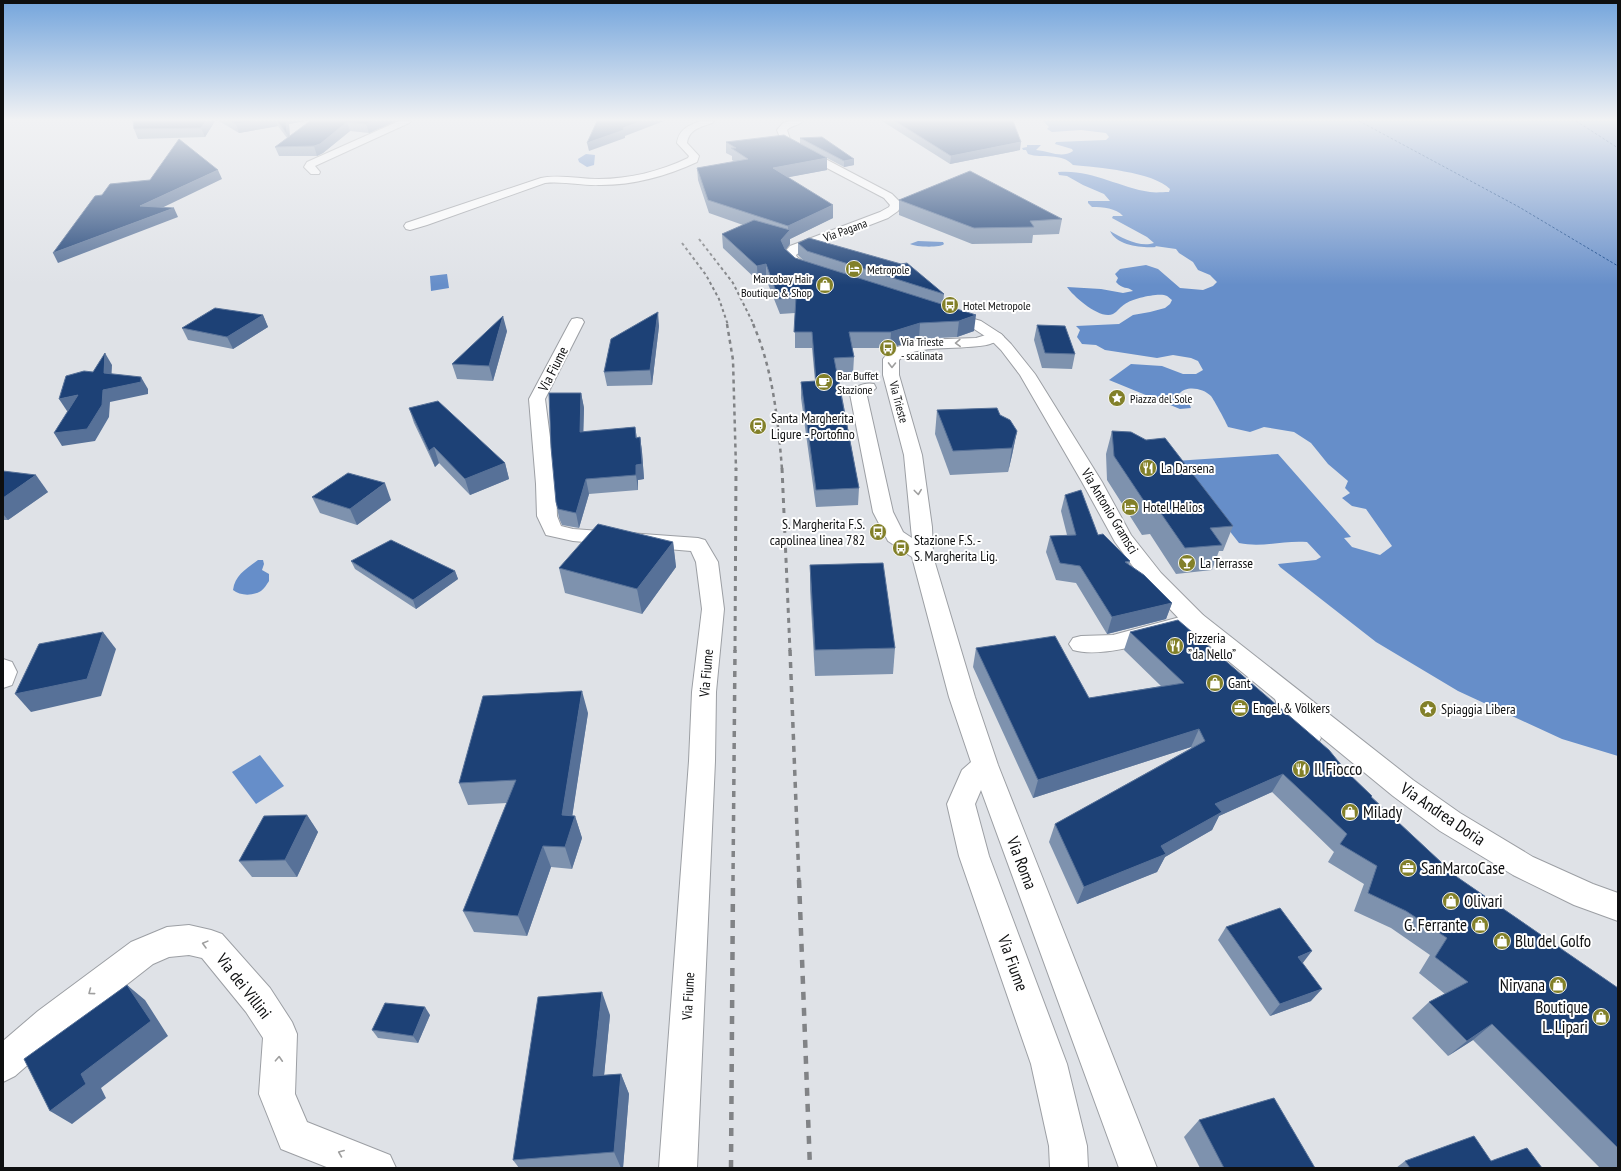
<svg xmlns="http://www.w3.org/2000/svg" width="1621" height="1171" font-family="'PT Sans Narrow',sans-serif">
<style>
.water{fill:#668ec9}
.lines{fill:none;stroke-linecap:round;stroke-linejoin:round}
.ferry{stroke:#0b4087;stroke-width:1;stroke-dasharray:2.5 2;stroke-linecap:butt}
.pedestrian-casing{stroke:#9c9fa4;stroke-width:2}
.minor-casing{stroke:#9c9fa4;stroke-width:2}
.secondary-casing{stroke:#9c9fa4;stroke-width:2}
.pedestrian{fill:#fff;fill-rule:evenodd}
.minor{fill:#fff;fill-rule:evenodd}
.secondary{fill:#fff;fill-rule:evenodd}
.rail-far4{stroke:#818386;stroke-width:2;stroke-dasharray:3 3;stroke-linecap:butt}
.rail-far3{stroke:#818386;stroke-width:2.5;stroke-dasharray:4 4;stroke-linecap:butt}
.rail-far2{stroke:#818386;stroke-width:3;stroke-dasharray:5 5;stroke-linecap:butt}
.rail-far1{stroke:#818386;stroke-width:3.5;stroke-dasharray:6 6;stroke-linecap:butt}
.rail{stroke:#818386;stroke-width:4.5;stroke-dasharray:8 8;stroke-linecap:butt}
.wall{fill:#7e92ae}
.shaded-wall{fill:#577198}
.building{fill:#1d4176;stroke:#577198}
.oneway{stroke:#9f9f9f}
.labels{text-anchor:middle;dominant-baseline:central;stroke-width:4;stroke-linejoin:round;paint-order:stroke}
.far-street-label{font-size:12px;fill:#0e0f10;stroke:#fff}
.far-poi-label{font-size:12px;fill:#0e0f10;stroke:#fff;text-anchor:start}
.street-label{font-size:14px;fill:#0e0f10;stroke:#fff}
.poi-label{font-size:14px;fill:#0e0f10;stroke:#fff;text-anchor:start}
.near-poi-label{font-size:17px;fill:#0e0f10;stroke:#fff;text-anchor:start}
.near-street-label{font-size:17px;fill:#0e0f10;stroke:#fff}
</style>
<rect width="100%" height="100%" fill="#dfe2e7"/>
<!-- water -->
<g class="water">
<path d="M 1043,121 L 1618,121 L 1618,756 L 1562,739 L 1458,691 L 1376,642 L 1280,567 L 1278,564 L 1316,560 L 1321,557 L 1307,542 C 1283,540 1263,548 1239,543 L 1175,461 L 1278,454 L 1351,537 L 1344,538 L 1352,547 L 1380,555 L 1392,546 L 1366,509 L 1352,506 L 1342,498 L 1350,493 L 1345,488 L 1348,481 L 1328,464 L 1311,443 L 1294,432 L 1264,427 L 1250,432 L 1228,427 C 1226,422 1214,400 1211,396 C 1203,388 1186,385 1179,394 L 1178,399 L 1189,403 L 1191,408 L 1180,409 L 1109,380 L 1131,364 L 1162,366 L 1183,374 L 1196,374 L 1203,370 L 1198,361 L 1191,358 L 1173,355 L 1157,358 L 1105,350 L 1096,345 L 1082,344 L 1077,337 L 1080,330 L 1076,326 L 1119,324 L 1133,315 L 1150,312 L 1165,308 L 1170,304 L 1172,300 C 1170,299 1169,297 1167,296 C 1159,292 1132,299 1125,304 C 1121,306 1117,312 1113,314 C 1100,320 1074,297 1067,287 L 1101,289 L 1123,293 L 1133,291 C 1127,286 1123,290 1116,282 L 1118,278 L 1115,274 L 1120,269 L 1146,265 L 1158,269 L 1180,288 L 1203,290 L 1213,286 L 1217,282 L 1210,275 L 1198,270 L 1193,262 L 1179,253 L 1176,249 L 1155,246 L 1156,247 C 1142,248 1117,246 1110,231 C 1122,238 1140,248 1154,243 L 1147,237 L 1112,218 L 1113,216 L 1123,216 C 1116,208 1103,207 1092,207 L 1088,203 L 1088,201 L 1110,201 L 1104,194 L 1083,185 L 1067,176 L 1059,175 L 1058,172 C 1091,169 1118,187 1150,192 C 1156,193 1163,192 1169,192 L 1170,189 C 1154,172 1096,167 1073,165 C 1061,152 1043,159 1028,154 L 1026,150 L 1023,150 L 1022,148 L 1027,147 L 1027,145 L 1041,145 L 1036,150 C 1050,151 1061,159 1073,151 L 1072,149 L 1055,144 L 1056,142 L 1106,140 L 1109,137 L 1106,133 L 1081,130 L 1052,132 L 1047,129 L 1049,127 Z"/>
<path d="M 586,154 L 595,155 L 594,165 L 587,167 L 579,162 L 578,159 Z"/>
<path d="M 918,241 L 943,242 L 944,244 C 940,248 915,247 910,244 Z"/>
<path d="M 447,274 L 449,288 L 431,291 L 430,276 Z"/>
<path d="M 258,560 L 263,560 L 264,564 L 262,570 L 269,574 L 269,581 C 267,584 264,589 261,591 C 253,596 240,596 233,590 C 235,575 246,569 258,560 Z"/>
<path d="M 260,755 L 284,786 L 256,804 L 232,772 Z"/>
</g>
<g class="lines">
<!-- ferry -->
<g class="ferry">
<path d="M 1359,121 L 1519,207 L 1618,266"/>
<path d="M 1576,121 L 1618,148"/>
</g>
<!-- pedestrian casing -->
<g class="pedestrian-casing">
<path id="pedestrian" d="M 1285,685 L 1293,688 L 1302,714 L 1317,731 L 1321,738 L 1317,745 L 1309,747 L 1301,745 L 1280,718 L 1274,694 L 1277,688 Z"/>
</g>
<!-- minor casing -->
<g class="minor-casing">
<g id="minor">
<path d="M 399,121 L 411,121 L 409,123 L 315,166 L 320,172 L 319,174 L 311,174 L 304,167 L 307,162 Z"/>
<path d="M 701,121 L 714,121 L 712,123 C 701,127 689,129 687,143 L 699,156 L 697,162 C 667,176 633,185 601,185 C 582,186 564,181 545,183 L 427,225 L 410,230 L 406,229 L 404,226 L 406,223 L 541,178 C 560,174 579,179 599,179 C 629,179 661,171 688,158 L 689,156 L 677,143 C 679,129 689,125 701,121 Z"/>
<path d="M 577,318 L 582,319 L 584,322 L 545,399 L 556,484 L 557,516 L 561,526 L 573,529 L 698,538 L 705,540 L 718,562 L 724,609 L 716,692 L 715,761 L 697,1168 L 659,1168 L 689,761 L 692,692 L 702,609 L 696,562 L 691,551 L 573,541 L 546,535 L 537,516 L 536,484 L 529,399 L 570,322 L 572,319 Z"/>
<path d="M 996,332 L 1001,334 L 1004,337 C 1000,342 995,342 990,344 C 967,351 913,343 899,360 L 899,375 L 922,455 L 932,527 L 933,554 L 935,563 L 975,697 L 998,765 L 1157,1168 L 1119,1168 L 981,790 L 975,804 L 989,856 L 1067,1064 L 1087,1146 L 1088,1168 L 1050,1168 L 1049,1146 L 1031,1064 L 959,856 L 947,804 L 962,770 L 971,762 L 949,697 L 912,557 L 888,541 L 873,512 L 850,394 C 855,386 865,382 874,384 L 876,388 L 867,396 L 893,512 L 903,532 L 912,538 L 904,455 L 883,375 L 883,359 L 891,349 L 919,340 L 976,338 Z"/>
<path d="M 1195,613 L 1203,615 L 1206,621 L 1203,627 C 1169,636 1106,660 1073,650 L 1069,644 L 1073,638 L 1081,636 L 1113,635 Z"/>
<path d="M 3,659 L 12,662 L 17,672 L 12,685 L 3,688 Z"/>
<path d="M 189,925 L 211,930 L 222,934 L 270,988 L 292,1022 L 297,1034 L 295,1094 L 307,1122 L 390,1155 L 396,1168 L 329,1168 L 281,1149 L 259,1094 L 263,1038 L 246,1012 L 202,958 L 189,955 L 169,957 L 153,964 L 62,1035 L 15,1076 L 3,1082 L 3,1041 L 38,1011 L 131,942 L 167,927 Z"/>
</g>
</g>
<!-- secondary casing -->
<g class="secondary-casing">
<g id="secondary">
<path d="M 790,121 L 803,121 C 799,126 791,125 787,130 L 790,139 L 795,143 L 892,194 L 902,204 L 898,211 L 888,218 L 800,252 L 796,255 L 797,257 L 817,271 L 815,274 C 801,277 788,265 783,254 L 790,246 L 880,212 L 889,207 L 890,205 L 884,198 L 787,147 L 781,140 L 777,130 L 783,123 Z"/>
<path d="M 946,311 L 981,321 L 1001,334 L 1011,344 L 1035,374 L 1102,482 L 1131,535 L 1161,573 L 1203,615 L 1413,780 L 1460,813 L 1533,857 L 1593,884 L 1618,893 L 1618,921 L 1574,905 L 1513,875 L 1440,831 L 1393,796 L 1187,627 L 1145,583 L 1115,542 L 1082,482 L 1020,375 L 1001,350 L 991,340 L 971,327 L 941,318 L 939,315 L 941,312 Z"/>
</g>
</g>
<!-- pedestrian -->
<use href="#pedestrian" class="pedestrian"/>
<!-- minor -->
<use href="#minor" class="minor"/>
<!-- secondary -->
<use href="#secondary" class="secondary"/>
<!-- rail-far4 -->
<g class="rail-far4">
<path d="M 699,239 L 733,283 L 754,325"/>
<path d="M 682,243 L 706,275 L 719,299 L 728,325"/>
</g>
<!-- rail-far3 -->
<g class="rail-far3">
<path d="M 727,324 L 733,360 L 736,469"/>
<path d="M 753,324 C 773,369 778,421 782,469"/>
</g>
<!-- rail-far2 -->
<g class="rail-far2">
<path d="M 782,468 L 790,651"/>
<path d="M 735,651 L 736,468"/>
</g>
<!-- rail-far1 -->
<g class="rail-far1">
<path d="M 790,650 L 799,881"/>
<path d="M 733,881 L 735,650"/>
</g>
<!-- rail -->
<g class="rail">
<path d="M 799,880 L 810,1168"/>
<path d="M 731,1168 L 733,880"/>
</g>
</g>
<!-- wall -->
<g class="wall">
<path d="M 215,121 L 205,137 L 138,139 L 134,129 Z"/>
<path d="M 219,121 L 305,121 L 289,124 L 290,136 L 310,121 L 396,121 L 369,133 L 350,131 L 323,153 L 317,156 L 279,156 L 275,147 L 287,138 L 278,126 L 239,133 Z"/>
<path d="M 882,121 L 1013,121 L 1020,150 L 950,164 Z"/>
<path d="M 800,138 L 854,165 L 844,167 L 827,158 L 827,170 L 788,177 L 833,218 L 790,239 L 790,244 L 786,249 L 795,258 L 803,260 L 798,255 L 798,243 L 944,294 L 943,305 L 974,331 L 957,337 L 919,339 L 890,348 L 852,348 L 854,357 L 853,374 L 838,374 L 859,488 L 858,505 L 816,507 L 801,398 L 801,382 L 815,381 L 812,348 L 795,348 L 795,313 L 780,314 L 766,279 L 758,281 L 723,248 L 722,234 L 743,225 L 709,213 L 698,180 L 697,168 L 735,162 L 732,160 L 732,156 L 726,153 L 726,142 L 800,143 Z"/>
<path d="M 899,200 L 1062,219 L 1059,234 L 1033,235 L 1032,243 L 972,244 L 899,215 Z"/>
<path d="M 263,315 L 268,327 L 233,349 L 188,340 L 182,328 Z"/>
<path d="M 1037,325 L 1075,354 L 1072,369 L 1042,368 L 1034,340 Z"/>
<path d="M 659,326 L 652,385 L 607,386 L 604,372 Z"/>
<path d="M 507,331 L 493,381 L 457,379 L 452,364 Z"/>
<path d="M 581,393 L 584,408 L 583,432 L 635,427 L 637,438 L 640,437 L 642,452 L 644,479 L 638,480 L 638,490 L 589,494 L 579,528 L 562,525 L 559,518 L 556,502 Z"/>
<path d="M 409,408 L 505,463 L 509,479 L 470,495 L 439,463 L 435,467 L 414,423 Z"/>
<path d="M 937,410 L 1000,415 L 1017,431 L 1012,455 L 1008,472 L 950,475 L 935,434 Z"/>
<path d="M 1112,431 L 1233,526 L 1223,551 L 1219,551 L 1212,570 L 1176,574 L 1150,534 L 1142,535 L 1107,480 L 1106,454 Z"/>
<path d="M 3,471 L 48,492 L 8,520 L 3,520 Z"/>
<path d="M 1065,495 L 1098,535 L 1130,561 L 1129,565 L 1172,603 L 1166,619 L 1107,634 L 1076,583 L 1056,580 L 1046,552 L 1050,536 L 1067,535 L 1061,511 Z"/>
<path d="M 312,497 L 391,500 L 357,525 L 320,513 Z"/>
<path d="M 673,542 L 676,567 L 642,614 L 565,593 L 559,568 Z"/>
<path d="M 351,561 L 455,571 L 458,579 L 416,609 L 355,569 Z"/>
<path d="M 810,565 L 895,648 L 893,674 L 815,676 L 810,590 Z"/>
<path d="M 1130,632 L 1347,772 L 1372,797 L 1457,877 L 1618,988 L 1618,1168 L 1600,1168 L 1473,1040 L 1448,1056 L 1412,1018 L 1429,1002 L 1445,994 L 1419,973 L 1430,955 L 1391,928 L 1354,911 L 1364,884 L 1328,862 L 1334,852 L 1272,792 L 1219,816 L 1212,830 L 1165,857 L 1157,872 L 1077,904 L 1049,842 L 1055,824 L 1191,748 L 1191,747 L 1033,798 L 973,667 L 976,648 L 1089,698 L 1161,686 L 1124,650 Z"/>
<path d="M 588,713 L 572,816 L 575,816 L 582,838 L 572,869 L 551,867 L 527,936 L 474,932 L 463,911 L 507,803 L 468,805 L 459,783 Z"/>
<path d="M 307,815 L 318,832 L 297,877 L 252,877 L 239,861 Z"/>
<path d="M 1226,927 L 1303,964 L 1311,1001 L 1270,1016 L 1218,940 Z"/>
<path d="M 430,1015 L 418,1043 L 378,1038 L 372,1030 Z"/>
<path d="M 610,1015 L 604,1075 L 621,1074 L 629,1094 L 623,1168 L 519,1168 L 513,1160 Z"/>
<path d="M 1199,1120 L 1315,1168 L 1200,1168 L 1184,1137 Z"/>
<path d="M 1405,1161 L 1491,1161 L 1542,1168 L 1396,1168 Z"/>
</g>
<!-- shaded-wall -->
<g class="shaded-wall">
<path d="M 206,121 L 215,121 L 205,137 L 201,128 Z"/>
<path d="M 255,121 L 276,121 L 278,126 L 239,133 L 236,124 Z"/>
<path d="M 286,121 L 305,121 L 289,124 L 290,143 L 287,134 Z"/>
<path d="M 373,121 L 396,121 L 369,133 L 366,124 Z"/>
<path d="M 642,121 L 664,121 L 625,136 L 625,138 L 589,151 L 587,143 L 623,128 Z"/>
<path d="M 347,122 L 350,131 L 323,153 L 317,156 L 314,146 Z"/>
<path d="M 1021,142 L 1020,150 L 950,164 L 951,156 Z"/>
<path d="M 827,158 L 827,170 L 774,180 L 773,168 Z"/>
<path d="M 854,159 L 854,165 L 844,167 L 844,161 Z"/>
<path d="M 218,170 L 222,179 L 145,216 L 140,206 Z"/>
<path d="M 833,205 L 833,218 L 790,239 L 790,244 L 782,255 L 781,240 L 788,232 L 788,226 Z"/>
<path d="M 174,208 L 178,217 L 58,263 L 53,253 Z"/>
<path d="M 766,264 L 766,279 L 758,281 L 757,266 Z"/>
<path d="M 658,312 L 659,326 L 652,385 L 650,370 Z"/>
<path d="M 263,315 L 268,327 L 233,349 L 227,337 Z"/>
<path d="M 976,315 L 974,331 L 957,337 L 959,321 Z"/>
<path d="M 503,316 L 507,331 L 493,381 L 489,366 Z"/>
<path d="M 920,323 L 919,339 L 890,348 L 891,332 Z"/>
<path d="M 105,353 L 112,365 L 111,385 L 104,373 Z"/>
<path d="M 141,377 L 148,389 L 148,394 L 110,402 L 109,417 L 95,441 L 62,446 L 54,433 L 103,390 Z"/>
<path d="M 581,393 L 584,408 L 583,447 L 580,432 Z"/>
<path d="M 78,395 L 86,407 L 67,411 L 59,399 Z"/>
<path d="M 1017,431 L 1012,455 L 1008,472 L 1012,448 Z"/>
<path d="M 640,437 L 642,452 L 644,479 L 638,480 L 638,490 L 636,475 L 636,465 Z"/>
<path d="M 434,447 L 439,463 L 435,467 L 429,451 Z"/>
<path d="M 505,463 L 509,479 L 470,495 L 465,479 Z"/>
<path d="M 36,475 L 48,492 L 8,520 L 3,514 L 3,498 Z"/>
<path d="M 586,479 L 589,494 L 579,528 L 576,513 Z"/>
<path d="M 385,483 L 391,500 L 357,525 L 350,509 Z"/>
<path d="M 673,542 L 676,567 L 642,614 L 637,589 Z"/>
<path d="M 455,571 L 458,579 L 416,609 L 413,600 Z"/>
<path d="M 1172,603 L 1166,619 L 1107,634 L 1112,617 Z"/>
<path d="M 103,632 L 116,649 L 101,696 L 31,712 L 15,694 Z"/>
<path d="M 582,691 L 588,713 L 570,831 L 575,816 L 582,838 L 572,869 L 565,847 L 562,815 Z"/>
<path d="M 1199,729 L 1191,747 L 1033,798 L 1038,780 Z"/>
<path d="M 1283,774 L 1272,792 L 1219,816 L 1212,830 L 1165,857 L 1157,872 L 1077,904 L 1084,887 L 1161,846 L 1215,804 Z"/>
<path d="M 307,815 L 318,832 L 297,877 L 285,860 Z"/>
<path d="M 543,846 L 551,867 L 527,936 L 518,916 Z"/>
<path d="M 1312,951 L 1302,964 L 1298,957 Z"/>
<path d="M 127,985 L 145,1000 L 168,1036 L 101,1088 L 106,1098 L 72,1124 L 50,1111 L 81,1074 Z"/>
<path d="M 1322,989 L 1311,1001 L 1270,1016 L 1280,1004 Z"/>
<path d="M 602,992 L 610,1015 L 602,1097 L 593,1076 Z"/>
<path d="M 425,1007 L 430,1015 L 418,1043 L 413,1036 Z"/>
<path d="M 1492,1024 L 1473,1040 L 1448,1056 L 1467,1041 Z"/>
<path d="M 621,1074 L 629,1094 L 623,1168 L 621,1168 L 614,1152 Z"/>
</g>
<!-- building -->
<g class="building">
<path d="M 133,121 L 206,121 L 201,128 L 134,129 Z"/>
<path d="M 230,121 L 255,121 L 236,124 Z"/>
<path d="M 277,121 L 286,121 L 287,134 Z"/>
<path d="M 310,121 L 373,121 L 366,124 L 347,122 L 320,144 L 314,146 L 275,147 Z"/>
<path d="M 597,121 L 642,121 L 623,128 L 624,130 L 587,143 Z"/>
<path d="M 895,121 L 1013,121 L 1021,142 L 951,156 Z"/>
<path d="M 784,135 L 827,158 L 773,168 L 833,205 L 788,226 L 708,200 L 697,168 L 748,159 L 731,148 L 736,148 L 726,142 Z"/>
<path d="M 822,137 L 854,159 L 844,161 L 800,138 Z"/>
<path d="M 179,139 L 218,170 L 140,206 L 174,208 L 53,253 L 95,196 L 102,195 L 110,184 L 150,180 Z"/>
<path d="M 970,171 L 1062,219 L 1030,221 L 1034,227 L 974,228 L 899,200 Z"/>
<path d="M 754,220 L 790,230 L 781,240 L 785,249 L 795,258 L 976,315 L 959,321 L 920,323 L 891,332 L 849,332 L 854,357 L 834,358 L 859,488 L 816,490 L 801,382 L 816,381 L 812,332 L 794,332 L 796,297 L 779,299 L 766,264 L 757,266 L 722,234 Z"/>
<path d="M 809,238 L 901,264 L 907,263 L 944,294 L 807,251 L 798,243 Z"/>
<path d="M 215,308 L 263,315 L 227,337 L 182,328 Z"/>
<path d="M 658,312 L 650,370 L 604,372 L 611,339 Z"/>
<path d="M 503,316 L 489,366 L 452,364 Z"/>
<path d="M 1037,325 L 1065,326 L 1075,354 L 1045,353 Z"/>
<path d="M 105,353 L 104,373 L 141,377 L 141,382 L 103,390 L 102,405 L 87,429 L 54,433 L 78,395 L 59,399 L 66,376 L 84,371 L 93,372 Z"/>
<path d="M 549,393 L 581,393 L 580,432 L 635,427 L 636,438 L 640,437 L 642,464 L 636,465 L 636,475 L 586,479 L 576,513 L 558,509 L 556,502 L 551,447 Z"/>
<path d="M 438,401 L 505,463 L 465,479 L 434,447 L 429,451 L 409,408 Z"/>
<path d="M 997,408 L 1000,415 L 1010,420 L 1017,431 L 1012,448 L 953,451 L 937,410 Z"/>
<path d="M 1112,431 L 1131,432 L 1146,440 L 1165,438 L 1233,526 L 1210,528 L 1222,545 L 1185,548 L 1158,509 L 1150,510 L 1114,456 Z"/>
<path d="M 3,471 L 36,475 L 3,498 Z"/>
<path d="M 348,473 L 385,483 L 350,509 L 312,497 Z"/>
<path d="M 1081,490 L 1098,535 L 1103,534 L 1130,561 L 1125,562 L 1144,575 L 1172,603 L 1112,617 L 1080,566 L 1060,563 L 1050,536 L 1076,535 L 1065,495 Z"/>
<path d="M 598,524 L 673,542 L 637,589 L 559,568 Z"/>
<path d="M 391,540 L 455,571 L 413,600 L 351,561 Z"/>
<path d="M 883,563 L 895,648 L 815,650 L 810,565 Z"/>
<path d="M 1178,620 L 1329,750 L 1347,772 L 1372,796 L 1371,797 L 1457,877 L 1618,988 L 1618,1148 L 1492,1024 L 1467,1041 L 1429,1002 L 1468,982 L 1435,957 L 1447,938 L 1406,911 L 1368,893 L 1377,866 L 1340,844 L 1347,834 L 1283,774 L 1215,804 L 1222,812 L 1161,846 L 1166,854 L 1084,887 L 1055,824 L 1205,741 L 1199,729 L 1038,780 L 976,648 L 1055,636 L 1089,698 L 1184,683 L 1130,632 Z"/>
<path d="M 103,632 L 87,679 L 15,694 L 39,644 Z"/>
<path d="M 582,691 L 562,815 L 575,816 L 565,847 L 543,846 L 518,916 L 463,911 L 516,780 L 459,783 L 483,696 Z"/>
<path d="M 307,815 L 285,860 L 239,861 L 264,816 Z"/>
<path d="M 1280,908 L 1312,951 L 1298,957 L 1322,989 L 1280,1004 L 1226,927 Z"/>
<path d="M 127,985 L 151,1021 L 81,1074 L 86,1084 L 50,1111 L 24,1059 Z"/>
<path d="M 602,992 L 593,1076 L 621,1074 L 614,1152 L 513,1160 L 538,997 Z"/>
<path d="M 385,1003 L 425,1007 L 413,1036 L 372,1030 Z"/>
<path d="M 1274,1098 L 1315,1168 L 1224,1168 L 1199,1120 Z"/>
<path d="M 1474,1136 L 1491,1161 L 1527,1148 L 1542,1168 L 1410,1168 L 1405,1161 Z"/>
</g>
<!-- one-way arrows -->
<defs><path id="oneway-chevron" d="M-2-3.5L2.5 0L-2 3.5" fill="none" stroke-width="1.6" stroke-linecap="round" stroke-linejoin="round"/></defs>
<g class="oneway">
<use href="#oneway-chevron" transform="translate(958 343) rotate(178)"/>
<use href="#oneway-chevron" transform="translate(892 365) rotate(91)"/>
<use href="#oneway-chevron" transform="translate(918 492) rotate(83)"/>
<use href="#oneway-chevron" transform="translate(205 944) rotate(-165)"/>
<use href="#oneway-chevron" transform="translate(91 992) rotate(143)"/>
<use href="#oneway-chevron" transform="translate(279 1059) rotate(-87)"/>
<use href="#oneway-chevron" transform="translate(341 1153) rotate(-158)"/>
</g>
<!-- sky -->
<linearGradient id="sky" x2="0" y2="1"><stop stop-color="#74a5dc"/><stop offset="0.42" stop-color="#f1f2f4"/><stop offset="1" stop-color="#f1f2f4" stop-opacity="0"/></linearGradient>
<rect width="1621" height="285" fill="url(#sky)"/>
<!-- icons -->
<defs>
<g id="hotel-disc" transform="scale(0.9)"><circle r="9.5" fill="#828029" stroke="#fff"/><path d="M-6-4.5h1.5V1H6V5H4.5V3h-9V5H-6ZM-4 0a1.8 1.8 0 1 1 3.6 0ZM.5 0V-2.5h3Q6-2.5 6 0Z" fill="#fff"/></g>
<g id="shop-disc" transform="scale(0.9)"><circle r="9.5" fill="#828029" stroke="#fff"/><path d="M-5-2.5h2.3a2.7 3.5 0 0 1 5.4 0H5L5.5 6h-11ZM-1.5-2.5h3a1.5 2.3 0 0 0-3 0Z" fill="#fff"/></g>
<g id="bus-disc" transform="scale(0.9)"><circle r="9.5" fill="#828029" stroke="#fff"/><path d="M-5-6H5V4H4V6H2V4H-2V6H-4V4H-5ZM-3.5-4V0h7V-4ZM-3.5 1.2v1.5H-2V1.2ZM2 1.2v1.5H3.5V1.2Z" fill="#fff"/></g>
<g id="cafe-disc" transform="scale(0.9)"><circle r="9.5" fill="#828029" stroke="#fff"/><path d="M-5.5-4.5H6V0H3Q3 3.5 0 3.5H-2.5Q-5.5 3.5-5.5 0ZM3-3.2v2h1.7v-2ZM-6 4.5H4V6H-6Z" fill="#fff"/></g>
<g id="sight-disc" transform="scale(0.9)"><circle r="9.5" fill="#828029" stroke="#fff"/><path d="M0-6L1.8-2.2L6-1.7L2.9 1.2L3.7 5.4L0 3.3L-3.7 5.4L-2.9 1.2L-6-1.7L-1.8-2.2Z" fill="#fff"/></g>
<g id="station-disc" transform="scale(0.9)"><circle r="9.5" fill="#828029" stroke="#fff"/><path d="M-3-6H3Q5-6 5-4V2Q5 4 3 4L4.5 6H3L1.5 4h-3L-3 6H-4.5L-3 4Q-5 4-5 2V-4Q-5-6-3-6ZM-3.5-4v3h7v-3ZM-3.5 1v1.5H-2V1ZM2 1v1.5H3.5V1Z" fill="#fff"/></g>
<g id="restaurant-disc" transform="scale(0.9)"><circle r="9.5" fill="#828029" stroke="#fff"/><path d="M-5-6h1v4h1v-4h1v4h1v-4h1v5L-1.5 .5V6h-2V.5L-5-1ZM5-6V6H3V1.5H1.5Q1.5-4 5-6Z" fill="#fff"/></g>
<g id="bar-disc" transform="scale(0.9)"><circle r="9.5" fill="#828029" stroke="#fff"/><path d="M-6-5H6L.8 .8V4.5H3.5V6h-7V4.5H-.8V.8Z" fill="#fff"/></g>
<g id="office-disc" transform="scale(0.9)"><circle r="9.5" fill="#828029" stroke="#fff"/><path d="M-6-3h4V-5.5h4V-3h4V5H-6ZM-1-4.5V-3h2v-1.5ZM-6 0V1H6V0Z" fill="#fff"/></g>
</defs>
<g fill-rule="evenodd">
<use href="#hotel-disc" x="854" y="269"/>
<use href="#shop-disc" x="825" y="285"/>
<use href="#bus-disc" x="950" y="305"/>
<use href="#bus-disc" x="888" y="348"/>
<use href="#cafe-disc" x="824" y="382"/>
<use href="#sight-disc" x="1117" y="398"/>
<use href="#station-disc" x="758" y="426"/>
<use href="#restaurant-disc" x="1148" y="468"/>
<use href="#hotel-disc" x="1130" y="507"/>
<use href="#bus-disc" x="878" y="532"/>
<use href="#bus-disc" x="901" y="548"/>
<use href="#bar-disc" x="1187" y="563"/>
<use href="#restaurant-disc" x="1175" y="646"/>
<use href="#shop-disc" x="1215" y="683"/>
<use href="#office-disc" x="1240" y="708"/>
<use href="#sight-disc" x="1428" y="709"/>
<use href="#restaurant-disc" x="1301" y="769"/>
<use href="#shop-disc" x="1350" y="812"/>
<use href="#office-disc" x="1408" y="868"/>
<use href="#shop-disc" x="1451" y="901"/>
<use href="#shop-disc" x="1480" y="925"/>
<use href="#shop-disc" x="1502" y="941"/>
<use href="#shop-disc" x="1558" y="985"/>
<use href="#shop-disc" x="1601" y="1017"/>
</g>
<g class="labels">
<!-- far-street labels -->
<g class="far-street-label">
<text transform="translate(845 230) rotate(-20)">Via Pagana</text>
<text transform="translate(899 402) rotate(75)">Via Trieste</text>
</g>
<!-- far-poi labels -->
<g class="far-poi-label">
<text x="867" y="269">Metropole</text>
<text x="812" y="278" text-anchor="end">Marcobay Hair<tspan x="812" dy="14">Boutique &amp; Shop</tspan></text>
<text x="963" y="305">Hotel Metropole</text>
<text x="901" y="341">Via Trieste<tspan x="901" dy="14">- scalinata</tspan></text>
<text x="837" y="375">Bar Buffet<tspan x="837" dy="14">Stazione</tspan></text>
<text x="1130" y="398">Piazza del Sole</text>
</g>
<!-- street labels -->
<g class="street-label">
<text transform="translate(553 369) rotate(-63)">Via Fiume</text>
<text transform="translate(1110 511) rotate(59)">Via Antonio Gramsci</text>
<text transform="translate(706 673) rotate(-85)">Via Fiume</text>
<text transform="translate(688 996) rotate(-87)">Via Fiume</text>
</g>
<!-- poi labels -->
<g class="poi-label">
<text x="771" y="418">Santa Margherita<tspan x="771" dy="16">Ligure - Portofino</tspan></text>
<text x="1161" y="468">La Darsena</text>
<text x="1143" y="507">Hotel Helios</text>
<text x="865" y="524" text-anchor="end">S. Margherita F.S.<tspan x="865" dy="16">capolinea linea 782</tspan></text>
<text x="914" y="540">Stazione F.S. -<tspan x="914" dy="16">S. Margherita Lig.</tspan></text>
<text x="1200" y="563">La Terrasse</text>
<text x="1188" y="638">Pizzeria<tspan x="1188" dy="16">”da Nello”</tspan></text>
<text x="1228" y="683">Gant</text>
<text x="1253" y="708">Engel &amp; Völkers</text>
<text x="1441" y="709">Spiaggia Libera</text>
</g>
<!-- near-poi labels -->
<g class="near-poi-label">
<text x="1314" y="769">Il Fiocco</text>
<text x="1363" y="812">Milady</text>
<text x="1421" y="868">SanMarcoCase</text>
<text x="1464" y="901">Olivari</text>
<text x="1467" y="925" text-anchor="end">G. Ferrante</text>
<text x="1515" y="941">Blu del Golfo</text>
<text x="1545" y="985" text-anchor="end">Nirvana</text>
<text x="1588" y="1007" text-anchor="end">Boutique<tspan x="1588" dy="20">L. Lipari</tspan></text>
</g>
<!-- near-street labels -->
<g class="near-street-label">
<text transform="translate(1443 814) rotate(34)">Via Andrea Doria</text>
<text transform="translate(1022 863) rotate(69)">Via Roma</text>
<text transform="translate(1013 963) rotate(70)">Via Fiume</text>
<text transform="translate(244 986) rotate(52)">Via dei Villini</text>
</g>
</g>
<!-- border -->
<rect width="1621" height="1171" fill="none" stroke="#0e0f10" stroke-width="8"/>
</svg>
